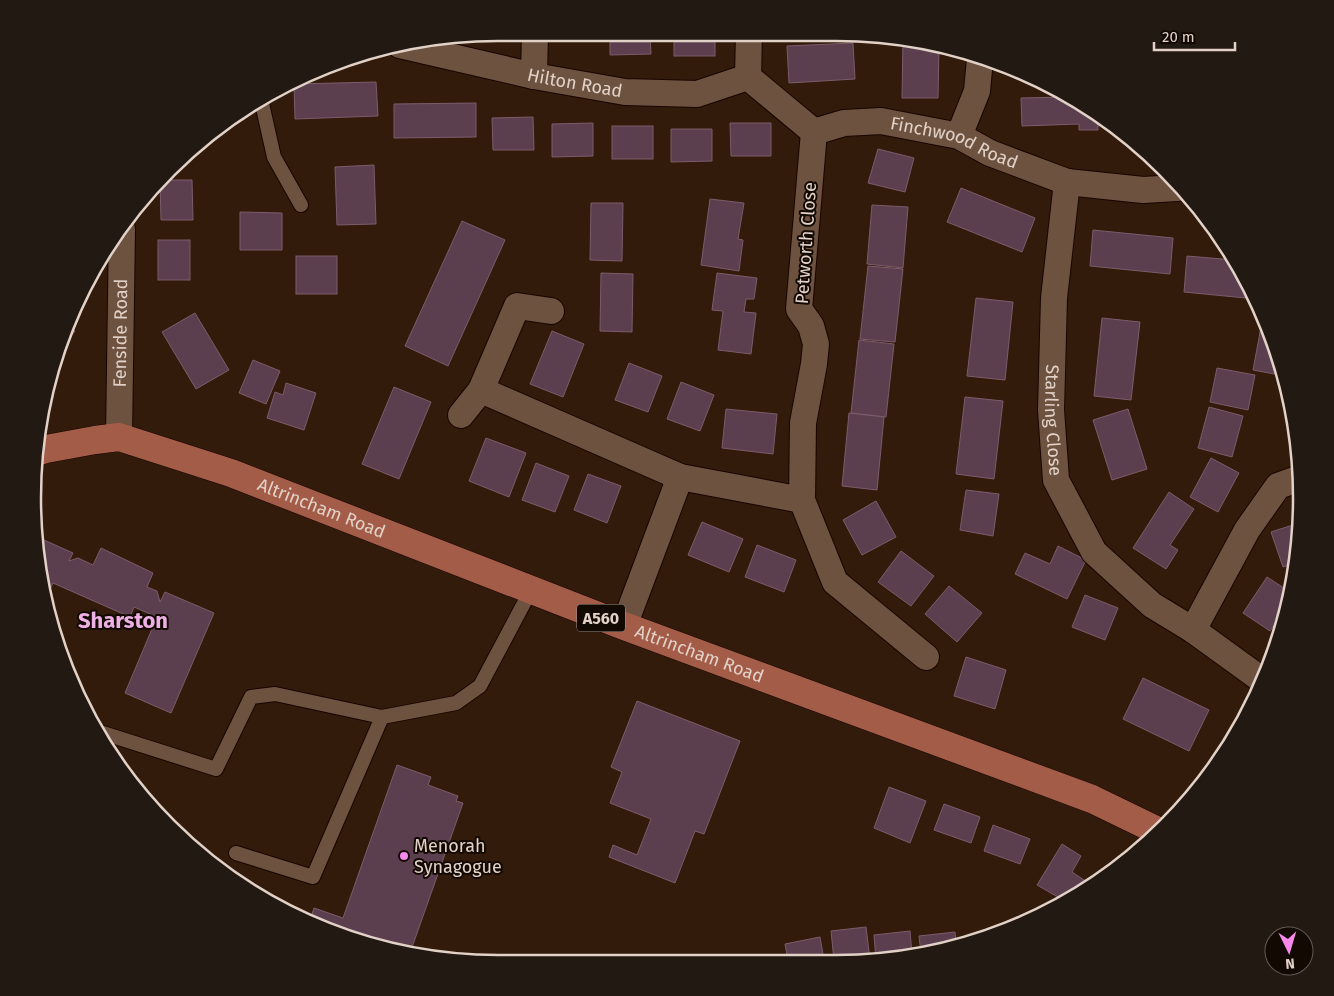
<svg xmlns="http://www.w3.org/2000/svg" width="1334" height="996" font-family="'Fira Sans',sans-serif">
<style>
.building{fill:#5c3f4e;stroke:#7b5c6b}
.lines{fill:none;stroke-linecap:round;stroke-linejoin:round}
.service-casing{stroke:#190500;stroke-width:16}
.minor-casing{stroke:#190500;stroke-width:28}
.primary-casing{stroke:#190500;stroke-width:29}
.service{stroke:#6d5240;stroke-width:14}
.minor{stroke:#6d5240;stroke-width:26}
.primary{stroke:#a25c48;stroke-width:28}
.poi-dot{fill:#f788ec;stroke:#130903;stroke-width:2}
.labels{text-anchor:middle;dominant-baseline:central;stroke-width:4;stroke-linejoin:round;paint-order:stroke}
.shield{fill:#130903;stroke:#a3958c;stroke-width:1}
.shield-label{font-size:16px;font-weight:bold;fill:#e1d1c7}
.street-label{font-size:18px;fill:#e1d1c7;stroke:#130903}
.poi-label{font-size:18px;fill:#e1d1c7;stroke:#130903;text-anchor:start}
.district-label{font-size:22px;font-weight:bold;fill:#eeb0e6;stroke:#130903}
.rim{fill:none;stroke:#e1d1c7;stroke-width:2.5}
</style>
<rect width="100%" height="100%" fill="#321b0a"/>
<!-- building -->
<g class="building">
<path d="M 610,33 L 650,33 L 651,54 L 610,55 Z"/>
<rect x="674" y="33" width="41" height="23"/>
<path d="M 903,39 L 939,45 L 938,98 L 902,98 Z"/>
<path d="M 853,43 L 855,79 L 789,83 L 787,46 Z"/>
<path d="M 376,82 L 378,116 L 295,119 L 294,84 Z"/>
<path d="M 1065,97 L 1094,111 L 1098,114 L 1098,130 L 1079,130 L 1079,124 L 1022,126 L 1021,98 Z"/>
<path d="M 476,103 L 476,137 L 394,138 L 394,104 Z"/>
<path d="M 533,117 L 534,150 L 493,150 L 492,118 Z"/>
<path d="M 593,123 L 593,156 L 552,157 L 552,124 Z"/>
<path d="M 730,123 L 771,123 L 771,156 L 731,156 Z"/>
<rect x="612" y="126" width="41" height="33"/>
<path d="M 671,129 L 712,129 L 712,161 L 671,162 Z"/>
<path d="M 878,149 L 914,158 L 905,192 L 868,183 Z"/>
<path d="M 374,165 L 376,224 L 337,225 L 335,167 Z"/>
<path d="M 161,180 L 192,180 L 193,220 L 161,220 L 160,181 Z"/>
<path d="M 961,188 L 1035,218 L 1022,252 L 947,222 Z"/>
<path d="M 710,199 L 744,203 L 738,239 L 743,240 L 739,271 L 701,265 Z"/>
<path d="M 591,203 L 623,203 L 622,261 L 590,260 Z"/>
<path d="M 872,205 L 908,207 L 903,268 L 867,264 Z"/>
<path d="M 240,212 L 282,213 L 282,250 L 240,250 Z"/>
<path d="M 462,221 L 505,240 L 448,366 L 405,346 Z"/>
<path d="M 1093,230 L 1173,238 L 1170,274 L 1090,266 Z"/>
<rect x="158" y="240" width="32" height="40"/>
<rect x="296" y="256" width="41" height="38"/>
<path d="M 1187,256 L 1234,260 L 1254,292 L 1256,299 L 1184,292 Z"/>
<path d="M 868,266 L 903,269 L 895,342 L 860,339 Z"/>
<path d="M 601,273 L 633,274 L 632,332 L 600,331 Z"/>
<path d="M 717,273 L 757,278 L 754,299 L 746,299 L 744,312 L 756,313 L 751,354 L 718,350 L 723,311 L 712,310 Z"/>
<path d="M 976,298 L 1013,302 L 1005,380 L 967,376 Z"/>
<path d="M 195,313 L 229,370 L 196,389 L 162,332 Z"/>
<path d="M 1102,318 L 1140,322 L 1131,400 L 1094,396 Z"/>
<path d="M 69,326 L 75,331 L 62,347 Z"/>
<path d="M 1261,327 L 1267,328 L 1285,376 L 1253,370 Z"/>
<path d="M 552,331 L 584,344 L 563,397 L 530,384 Z"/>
<path d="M 859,340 L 894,344 L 886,417 L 851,413 Z"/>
<path d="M 253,360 L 280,371 L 266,404 L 239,393 Z"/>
<path d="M 629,363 L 662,376 L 648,412 L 615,400 Z"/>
<path d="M 1217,368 L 1255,375 L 1248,410 L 1210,402 Z"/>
<path d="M 681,382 L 714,395 L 700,431 L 667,419 Z"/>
<path d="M 286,383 L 316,393 L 304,430 L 267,418 L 275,392 L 283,395 Z"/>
<path d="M 394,387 L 431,402 L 399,479 L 362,464 Z"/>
<path d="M 965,397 L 1003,401 L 994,479 L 956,474 Z"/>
<path d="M 1209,407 L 1243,416 L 1232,457 L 1198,448 Z"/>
<path d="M 726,409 L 777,414 L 773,454 L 722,448 Z"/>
<path d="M 1128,409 L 1147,469 L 1112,480 L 1093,420 Z"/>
<path d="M 849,413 L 884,417 L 877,490 L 842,486 Z"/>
<path d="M 486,438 L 526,453 L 509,497 L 469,481 Z"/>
<path d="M 1211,458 L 1239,473 L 1218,512 L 1190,497 Z"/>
<path d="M 536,463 L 569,476 L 555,512 L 522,500 Z"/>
<path d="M 588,474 L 621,486 L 607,523 L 574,510 Z"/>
<path d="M 966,490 L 999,494 L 993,536 L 960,530 Z"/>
<path d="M 1169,492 L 1194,509 L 1170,545 L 1178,550 L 1166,569 L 1133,548 Z"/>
<path d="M 876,501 L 896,537 L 862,555 L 843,520 Z"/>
<path d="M 702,522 L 743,539 L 729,572 L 688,555 Z"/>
<path d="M 1299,523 L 1297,562 L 1283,567 L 1271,532 Z"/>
<path d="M 35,536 L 73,553 L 69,561 L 78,558 L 93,565 L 101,548 L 153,573 L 147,587 L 157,591 L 160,602 L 165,592 L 214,613 L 171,713 L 125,693 L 157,617 L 134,607 L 130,617 L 53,583 L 47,596 Z"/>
<path d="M 757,545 L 796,560 L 784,592 L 745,577 Z"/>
<path d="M 1058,546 L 1086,560 L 1067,599 L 1015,574 L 1025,553 L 1050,564 Z"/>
<path d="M 901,551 L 934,576 L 911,606 L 878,582 Z"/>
<path d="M 1267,577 L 1290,592 L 1286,608 L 1270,631 L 1243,613 Z"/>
<path d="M 949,586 L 982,613 L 957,642 L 925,614 Z"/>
<path d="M 1085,595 L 1118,608 L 1105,640 L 1072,627 Z"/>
<path d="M 966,657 L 1006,670 L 995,709 L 954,696 Z"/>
<path d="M 1143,678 L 1209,710 L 1189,751 L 1123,719 Z"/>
<path d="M 637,701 L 740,741 L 704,834 L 695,831 L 675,883 L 609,857 L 613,845 L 637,855 L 651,819 L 610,803 L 622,772 L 611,767 Z"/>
<path d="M 397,765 L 431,777 L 428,785 L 458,796 L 456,801 L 463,803 L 410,953 L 377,948 L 310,920 L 314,908 L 343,918 Z"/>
<path d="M 889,787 L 926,801 L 910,843 L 874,828 Z"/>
<path d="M 944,804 L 980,817 L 971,843 L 934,830 Z"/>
<path d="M 993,825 L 1030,839 L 1020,864 L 984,851 Z"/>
<path d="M 1062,844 L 1081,856 L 1072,872 L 1087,882 L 1083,888 L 1063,900 L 1037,885 Z"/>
<path d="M 866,927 L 870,960 L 834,960 L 831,931 Z"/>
<path d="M 910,931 L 912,955 L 897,959 L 876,960 L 874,935 Z"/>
<path d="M 955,932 L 956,944 L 921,953 L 919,936 Z"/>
<path d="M 820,937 L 824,960 L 788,960 L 785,944 Z"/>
</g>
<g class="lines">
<!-- service casing -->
<g class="service-casing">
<g id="service">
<path d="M 261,99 L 274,157 L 301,205"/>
<path d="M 103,733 L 216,769 L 251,697 L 275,694 L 382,717"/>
<path d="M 236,853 L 313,877 L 382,717 L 456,703 L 480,686 L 531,590"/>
</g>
</g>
<!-- minor casing -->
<g class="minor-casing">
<g id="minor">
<path id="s1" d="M 400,45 L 534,76 L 625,92 L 697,94 L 748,77"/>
<path d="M 534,76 L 535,33"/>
<path id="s2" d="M 748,77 L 814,132 L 844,123 L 881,121 L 959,136 L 990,153 L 1067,182 L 1143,190 L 1177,188"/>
<path d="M 748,77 L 749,33"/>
<path d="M 814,132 L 799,309 L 811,326 L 816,344 L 814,364 L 803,423 L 802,500 L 835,582 L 926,657"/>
<path d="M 959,136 L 977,91 L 980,59"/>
<path id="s3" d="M 1067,182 L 1054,298 L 1051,410 L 1056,480 L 1094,552 L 1152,605 L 1193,630 L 1262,680"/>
<path d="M 551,311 L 517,306 L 481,390 L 680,477 L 802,500"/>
<path d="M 461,415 L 481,390"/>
<path id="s4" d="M 119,437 L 122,229"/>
<path d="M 624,626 L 680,477"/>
<path d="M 1193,630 L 1247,530 L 1278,486 L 1300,478"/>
</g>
</g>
<!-- primary casing -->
<g class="primary-casing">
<g id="primary">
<path id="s5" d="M 39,451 L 46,449 L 95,440 L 119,437 L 231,473 L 624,626 L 1092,799 L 1158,831"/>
</g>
</g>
<!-- service -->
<use href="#service" class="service"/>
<!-- minor -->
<use href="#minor" class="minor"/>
<!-- primary -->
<use href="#primary" class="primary"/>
</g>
<!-- markers -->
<circle class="poi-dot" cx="404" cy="856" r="5"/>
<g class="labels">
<!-- shield labels -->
<rect class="shield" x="577" y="604.5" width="48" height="27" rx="4"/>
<g class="shield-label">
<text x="601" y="618">A560</text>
</g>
<!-- street labels -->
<g class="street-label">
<text stroke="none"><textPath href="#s1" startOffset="179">Hilton Road</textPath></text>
<text stroke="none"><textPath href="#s2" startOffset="231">Finchwood Road</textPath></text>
<text transform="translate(806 243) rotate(-86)">Petworth Close</text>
<text stroke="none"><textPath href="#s4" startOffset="104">Fenside Road</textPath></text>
<text stroke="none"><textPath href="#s3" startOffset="239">Starling Close</textPath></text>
<text stroke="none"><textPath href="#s5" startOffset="296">Altrincham Road</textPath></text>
<text stroke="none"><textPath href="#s5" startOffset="701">Altrincham Road</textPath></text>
</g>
<!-- poi labels -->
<g class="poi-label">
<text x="414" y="846">Menorah<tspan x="414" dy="21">Synagogue</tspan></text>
</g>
<!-- district labels -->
<g class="district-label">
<text x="123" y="620">Sharston</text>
</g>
</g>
<!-- crop -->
<path d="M0 0H1334V996H0ZM498 41H836A457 457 0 0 1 1293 498V498A457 457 0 0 1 836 955H498A457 457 0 0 1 41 498V498A457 457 0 0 1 498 41Z" fill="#231913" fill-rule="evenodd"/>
<path class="rim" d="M498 41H836A457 457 0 0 1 1293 498V498A457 457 0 0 1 836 955H498A457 457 0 0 1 41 498V498A457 457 0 0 1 498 41Z"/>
<!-- north arrow -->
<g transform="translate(1289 951) rotate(175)"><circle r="24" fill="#130903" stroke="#655951"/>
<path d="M0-4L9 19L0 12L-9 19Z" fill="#f788ec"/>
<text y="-8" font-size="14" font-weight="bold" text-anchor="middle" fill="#e1d1c7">N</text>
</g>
<!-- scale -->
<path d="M1154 42v8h81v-8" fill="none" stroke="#e1d1c7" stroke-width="2.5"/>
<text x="1162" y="42" font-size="15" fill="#e1d1c7" stroke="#130903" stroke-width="4" paint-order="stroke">20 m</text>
</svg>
